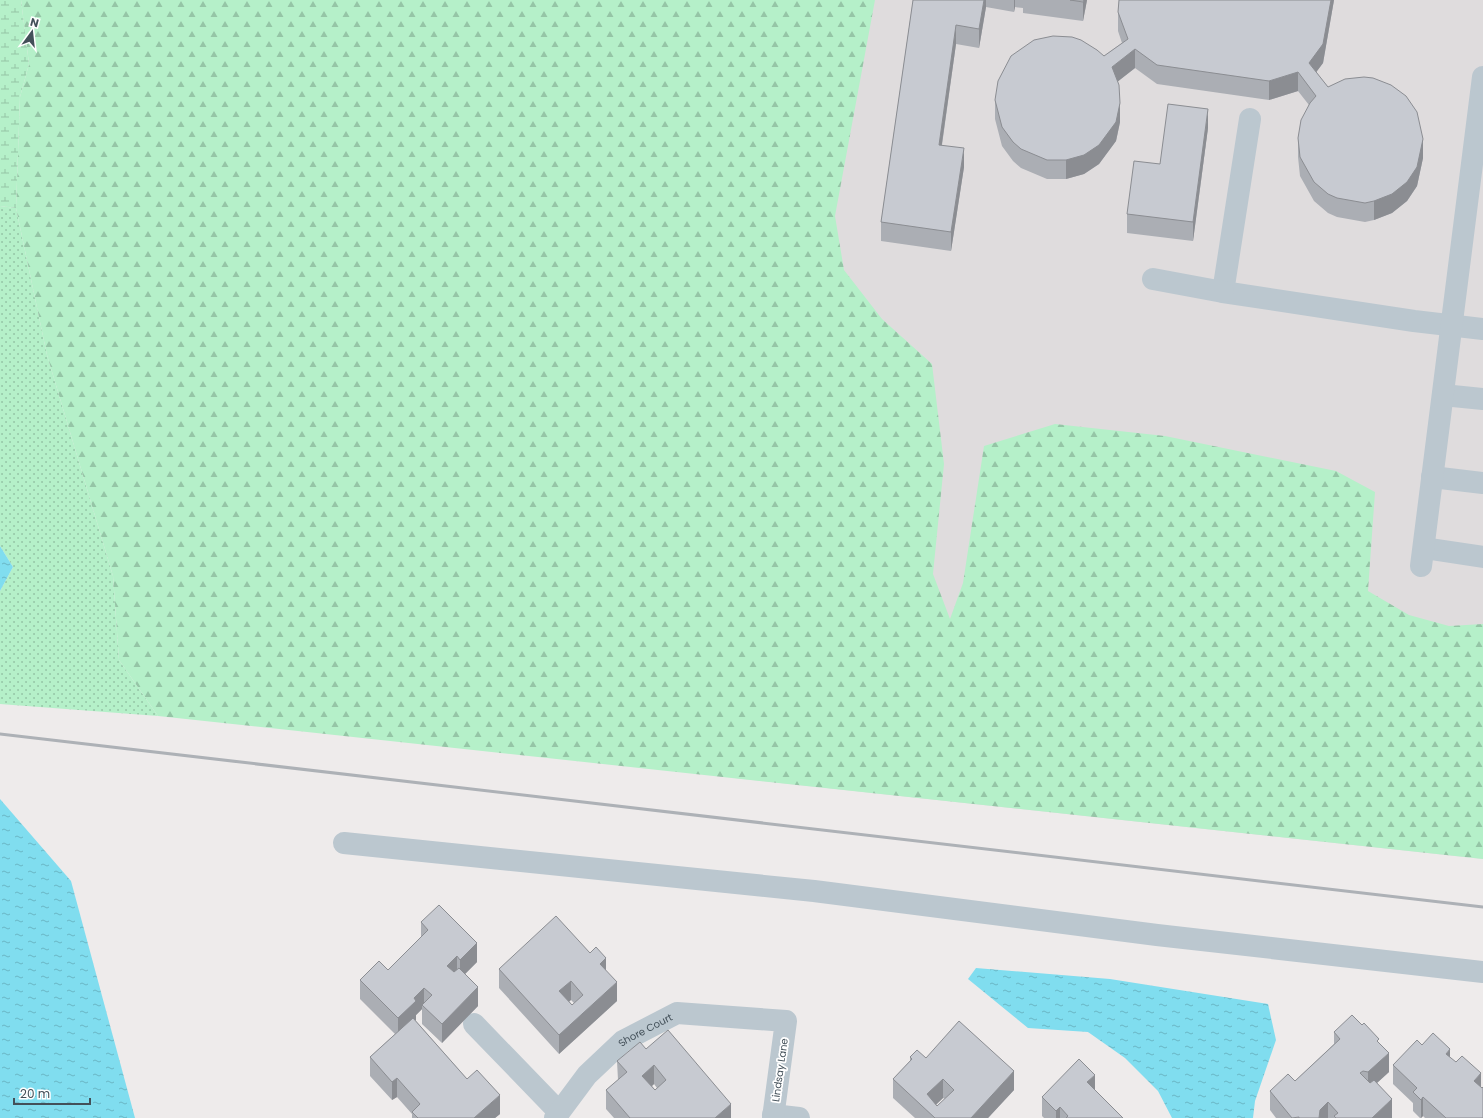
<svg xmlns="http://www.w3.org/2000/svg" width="1483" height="1118" font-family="Poppins,sans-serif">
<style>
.education{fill:#dfdcdd}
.grass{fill:url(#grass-dots)}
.forest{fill:url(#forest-firs)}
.wetland{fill:url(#wetland-marsh)}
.water{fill:url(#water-ripples)}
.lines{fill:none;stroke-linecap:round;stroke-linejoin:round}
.minor{stroke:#bbc7cf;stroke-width:22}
.rail{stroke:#adb1b6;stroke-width:3}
.wall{fill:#abaeb4;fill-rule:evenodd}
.shaded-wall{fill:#8b8d92}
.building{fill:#c7cad1;stroke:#8b8d92;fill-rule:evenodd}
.labels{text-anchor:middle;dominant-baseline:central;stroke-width:3.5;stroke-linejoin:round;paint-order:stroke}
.street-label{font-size:10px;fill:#435059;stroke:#fff}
</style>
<defs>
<pattern id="grass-dots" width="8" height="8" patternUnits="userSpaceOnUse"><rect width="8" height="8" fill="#b5f0c9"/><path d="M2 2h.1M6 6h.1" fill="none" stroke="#95c5a6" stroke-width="1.8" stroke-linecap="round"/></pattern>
<pattern id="forest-firs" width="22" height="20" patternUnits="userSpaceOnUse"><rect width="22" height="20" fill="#b5f0c9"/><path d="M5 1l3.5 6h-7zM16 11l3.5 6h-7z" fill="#95c5a6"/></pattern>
<pattern id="wetland-marsh" width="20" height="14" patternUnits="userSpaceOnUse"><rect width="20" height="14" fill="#b5f0c9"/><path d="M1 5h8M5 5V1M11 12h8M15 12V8" fill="none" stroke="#95c5a6"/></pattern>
<pattern id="water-ripples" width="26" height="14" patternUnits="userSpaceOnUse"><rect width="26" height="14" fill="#80ddef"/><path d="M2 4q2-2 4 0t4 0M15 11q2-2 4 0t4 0" fill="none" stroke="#6ab6c5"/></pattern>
</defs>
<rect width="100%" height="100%" fill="#eeebeb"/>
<!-- education -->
<path class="education" d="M 863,0 L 1483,0 L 1483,859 L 735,778 Z"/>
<!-- grass -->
<path class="grass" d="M 0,206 L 16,208 L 47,355 L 113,576 L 119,660 L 158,716 L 0,704 L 0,591 L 13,567 L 0,546 Z"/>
<!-- forest -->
<path class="forest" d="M 21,0 L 875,0 L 835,216 L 844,270 L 882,319 L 932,364 L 944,464 L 933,574 L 950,619 L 963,583 L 984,446 L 1055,424 L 1165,436 L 1336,471 L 1375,492 L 1368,591 L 1409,615 L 1449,626 L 1483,624 L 1483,859 L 158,716 L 119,660 L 113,576 L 47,355 L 16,208 L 20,97 L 29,64 Z"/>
<!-- wetland -->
<path class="wetland" d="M 0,0 L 21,0 L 29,64 L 20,97 L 16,208 L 0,206 Z"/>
<!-- water -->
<g class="water">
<path d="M 0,546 L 13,567 L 0,591 Z"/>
<path d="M 0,799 L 71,881 L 135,1118 L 0,1118 Z"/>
<path d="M 976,968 L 1110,979 L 1268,1004 L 1276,1040 L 1255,1101 L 1253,1118 L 1172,1118 L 1158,1091 L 1125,1058 L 1088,1032 L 1028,1028 L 968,979 Z"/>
</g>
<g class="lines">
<!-- minor -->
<g class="minor">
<path d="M 1250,119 L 1223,292 L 1414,321 L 1483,329"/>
<path d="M 1153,279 L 1223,292"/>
<path d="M 1443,395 L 1483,399"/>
<path d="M 1432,477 L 1483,483"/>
<path d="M 1424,548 L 1483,557"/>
<path d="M 1421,566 L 1483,77"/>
<path d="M 344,843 L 814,891 L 1157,935 L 1483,972"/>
<path d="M 474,1024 L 559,1112"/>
<path d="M 773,1115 L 799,1118"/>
<path id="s1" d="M 555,1118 L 587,1075 L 623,1041 L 677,1013 L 786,1021 L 773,1118"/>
</g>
<!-- rail -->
<path class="rail" d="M 0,734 L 1483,907"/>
</g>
<!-- wall -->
<g class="wall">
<path d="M 913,0 L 1087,0 L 1083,21 L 1023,13 L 1023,8 L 1015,7 L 1014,12 L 986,7 L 979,48 L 956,44 L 942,145 L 964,167 L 951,251 L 881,241 L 881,222 Z"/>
<path d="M 1119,0 L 1334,0 L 1323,63 L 1316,72 L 1328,87 L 1423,158 L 1417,186 L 1407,201 L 1392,213 L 1374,220 L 1365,222 L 1337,217 L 1328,213 L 1314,201 L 1300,176 L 1298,157 L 1298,138 L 1309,105 L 1298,91 L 1269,100 L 1157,84 L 1135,68 L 1117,82 L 1120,122 L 1116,141 L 1099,164 L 1084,174 L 1066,179 L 1047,179 L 1021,168 L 1013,161 L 1002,146 L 995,119 L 995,100 L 1104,56 L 1122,43 L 1118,31 L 1118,12 Z"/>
<path d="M 1208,128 L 1193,241 L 1127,233 L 1127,214 L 1160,164 Z"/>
<path d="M 421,922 L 477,962 L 465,974 L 478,1006 L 442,1043 L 422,1024 L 422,1009 L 416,1015 L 416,1020 L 415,1020 L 467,1079 L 500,1114 L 495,1118 L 412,1118 L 412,1114 L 397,1097 L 392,1100 L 370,1076 L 370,1057 L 395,1034 L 360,999 L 360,980 L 388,970 L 421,937 Z"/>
<path d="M 590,953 L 606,971 L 617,1001 L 559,1054 L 499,988 L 499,969 ZM 571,1000 L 574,1003 L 572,1005 L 569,1001 Z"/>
<path d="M 1362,1025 L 1379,1043 L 1389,1072 L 1377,1083 L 1392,1118 L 1276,1118 L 1270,1110 L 1270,1091 L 1295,1081 L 1334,1044 L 1334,1032 Z"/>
<path d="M 1422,1045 L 1450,1057 L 1481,1088 L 1483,1118 L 1425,1118 L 1423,1116 L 1421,1118 L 1420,1118 L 1413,1111 L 1413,1103 L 1393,1084 L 1393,1065 Z"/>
<path d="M 646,1049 L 731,1118 L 614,1118 L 606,1109 L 606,1090 L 618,1080 L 617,1061 ZM 654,1084 L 657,1088 L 655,1090 L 652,1086 Z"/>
<path d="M 910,1057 L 926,1058 L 1014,1090 L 988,1118 L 915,1118 L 893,1098 L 893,1079 L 910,1061 ZM 943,1098 L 945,1099 L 937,1106 L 936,1105 Z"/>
<path d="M 1095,1090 L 1123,1118 L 1044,1118 L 1042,1116 L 1042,1097 Z"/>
</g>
<!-- shaded-wall -->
<g class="shaded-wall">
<path d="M 984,0 L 986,0 L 986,7 L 979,48 L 979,29 Z"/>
<path d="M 1014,0 L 1015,0 L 1015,7 L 1014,12 Z"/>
<path d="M 1084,0 L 1087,0 L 1083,21 L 1083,2 Z"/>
<path d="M 1331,0 L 1334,0 L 1323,63 L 1309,82 L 1309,63 Z"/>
<path d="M 956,25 L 956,44 L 939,164 L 939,145 Z"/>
<path d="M 1135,49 L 1135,68 L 1112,86 L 1112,67 Z"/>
<path d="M 1298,72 L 1298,91 L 1269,100 L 1269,81 Z"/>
<path d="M 1120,103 L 1120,122 L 1116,141 L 1099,164 L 1084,174 L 1066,179 L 1066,160 Z"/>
<path d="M 1208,109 L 1208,128 L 1193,241 L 1193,222 Z"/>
<path d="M 1423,139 L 1423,158 L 1417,186 L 1407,201 L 1392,213 L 1374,220 L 1374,201 Z"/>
<path d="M 964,148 L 964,167 L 951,251 L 951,232 Z"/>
<path d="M 477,943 L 477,962 L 460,979 L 460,960 Z"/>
<path d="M 457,956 L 457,975 L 447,966 Z"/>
<path d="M 606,958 L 606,977 L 600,964 Z"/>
<path d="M 571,981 L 571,1000 L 559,1010 L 559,991 Z"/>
<path d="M 617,982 L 617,1001 L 559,1054 L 559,1035 Z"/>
<path d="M 478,987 L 478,1006 L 442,1043 L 442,1024 Z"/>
<path d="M 424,988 L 424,1007 L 422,1005 L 422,1009 L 416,1015 L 416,1020 L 398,1037 L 398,1018 L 414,998 Z"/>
<path d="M 1450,1049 L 1450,1068 L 1446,1054 Z"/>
<path d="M 1389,1053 L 1389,1072 L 1368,1091 L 1368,1072 Z"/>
<path d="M 654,1065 L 654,1084 L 642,1095 L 642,1076 Z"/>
<path d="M 1014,1071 L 1014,1090 L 988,1118 L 971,1118 Z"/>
<path d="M 1481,1073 L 1481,1092 L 1474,1081 Z"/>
<path d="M 1095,1075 L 1095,1094 L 1087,1082 Z"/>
<path d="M 397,1078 L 397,1097 L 392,1100 L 392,1082 Z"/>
<path d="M 943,1079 L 943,1098 L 928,1112 L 927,1094 Z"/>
<path d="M 500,1095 L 500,1114 L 495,1118 L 474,1118 Z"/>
<path d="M 1423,1097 L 1423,1116 L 1421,1118 L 1421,1100 Z"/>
<path d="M 1392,1099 L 1392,1118 L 1372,1118 Z"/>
<path d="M 1328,1102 L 1328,1118 L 1319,1118 L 1320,1110 Z"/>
<path d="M 731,1104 L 731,1118 L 715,1118 Z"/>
<path d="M 1060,1107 L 1060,1118 L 1056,1118 L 1056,1111 Z"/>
</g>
<!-- building -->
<g class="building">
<path d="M 913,0 L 984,0 L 979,29 L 956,25 L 939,145 L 964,148 L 951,232 L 881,222 Z"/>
<path d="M 1070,0 L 1084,0 L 1083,2 Z"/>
<path d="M 1119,0 L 1331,0 L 1323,44 L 1309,63 L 1328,87 L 1345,79 L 1364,77 L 1373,78 L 1391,85 L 1406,96 L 1417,112 L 1423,139 L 1417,167 L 1407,182 L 1392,194 L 1374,201 L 1365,203 L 1337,198 L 1328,194 L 1314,182 L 1300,157 L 1298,138 L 1301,120 L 1310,103 L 1316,96 L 1298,72 L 1269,81 L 1157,65 L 1135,49 L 1112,67 L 1119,85 L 1120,103 L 1116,122 L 1099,145 L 1084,155 L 1066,160 L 1047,160 L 1021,149 L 1013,142 L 1002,127 L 995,100 L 998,81 L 1011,56 L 1034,40 L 1053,36 L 1072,37 L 1081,40 L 1097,50 L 1104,56 L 1128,39 L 1118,12 Z"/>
<path d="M 1168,104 L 1208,109 L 1193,222 L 1127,214 L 1134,161 L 1160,164 Z"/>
<path d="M 439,905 L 477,943 L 460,960 L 457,956 L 447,966 L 454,972 L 459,968 L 478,987 L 442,1024 L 422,1005 L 432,995 L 424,988 L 414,998 L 416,1001 L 398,1018 L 360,980 L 379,961 L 388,970 L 428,930 L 421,922 Z"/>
<path d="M 556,916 L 590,953 L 596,947 L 606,958 L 600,964 L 617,982 L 559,1035 L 499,969 ZM 571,981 L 583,995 L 572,1005 L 559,991 Z"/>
<path d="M 1352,1015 L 1362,1025 L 1364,1023 L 1379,1039 L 1377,1041 L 1389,1053 L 1368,1072 L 1363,1071 L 1360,1073 L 1370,1083 L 1374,1080 L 1392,1099 L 1372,1118 L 1336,1118 L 1334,1116 L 1338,1113 L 1328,1102 L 1320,1110 L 1319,1118 L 1299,1118 L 1299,1117 L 1292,1118 L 1270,1091 L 1288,1074 L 1295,1081 L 1340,1039 L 1334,1032 Z"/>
<path d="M 413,1018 L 467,1079 L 477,1070 L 500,1095 L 474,1118 L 418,1118 L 412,1112 L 420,1104 L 397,1078 L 392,1082 L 370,1057 Z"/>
<path d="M 959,1021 L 1014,1071 L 971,1118 L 935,1118 L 893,1079 L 912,1059 L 910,1057 L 917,1050 L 926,1058 ZM 943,1079 L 954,1090 L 937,1106 L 927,1094 Z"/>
<path d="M 668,1030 L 731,1104 L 715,1118 L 630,1118 L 606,1090 L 627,1072 L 617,1061 L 640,1042 L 646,1049 ZM 654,1065 L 666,1080 L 655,1090 L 642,1076 Z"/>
<path d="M 1433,1033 L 1450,1049 L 1446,1054 L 1456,1062 L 1462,1056 L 1481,1073 L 1474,1081 L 1482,1088 L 1483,1087 L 1483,1118 L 1446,1118 L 1423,1097 L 1421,1100 L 1413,1092 L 1417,1088 L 1393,1065 L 1417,1040 L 1422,1045 Z"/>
<path d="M 1079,1059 L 1095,1075 L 1087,1082 L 1123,1118 L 1066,1118 L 1068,1116 L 1060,1107 L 1056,1111 L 1042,1097 Z"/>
</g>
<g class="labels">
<!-- street labels -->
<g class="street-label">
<text stroke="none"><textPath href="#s1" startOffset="128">Shore Court</textPath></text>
<text transform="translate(780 1070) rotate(-82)">Lindsay Lane</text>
</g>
</g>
<!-- north arrow -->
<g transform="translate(32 32) rotate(15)" stroke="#ffffff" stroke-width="3" paint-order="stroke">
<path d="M0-3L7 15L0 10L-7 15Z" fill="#435059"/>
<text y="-6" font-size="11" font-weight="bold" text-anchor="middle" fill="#435059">N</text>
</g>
<!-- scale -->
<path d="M14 1098v6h76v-6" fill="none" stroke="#435059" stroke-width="2"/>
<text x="20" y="1098" font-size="12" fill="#435059" stroke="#ffffff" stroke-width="3" paint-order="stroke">20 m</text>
</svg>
